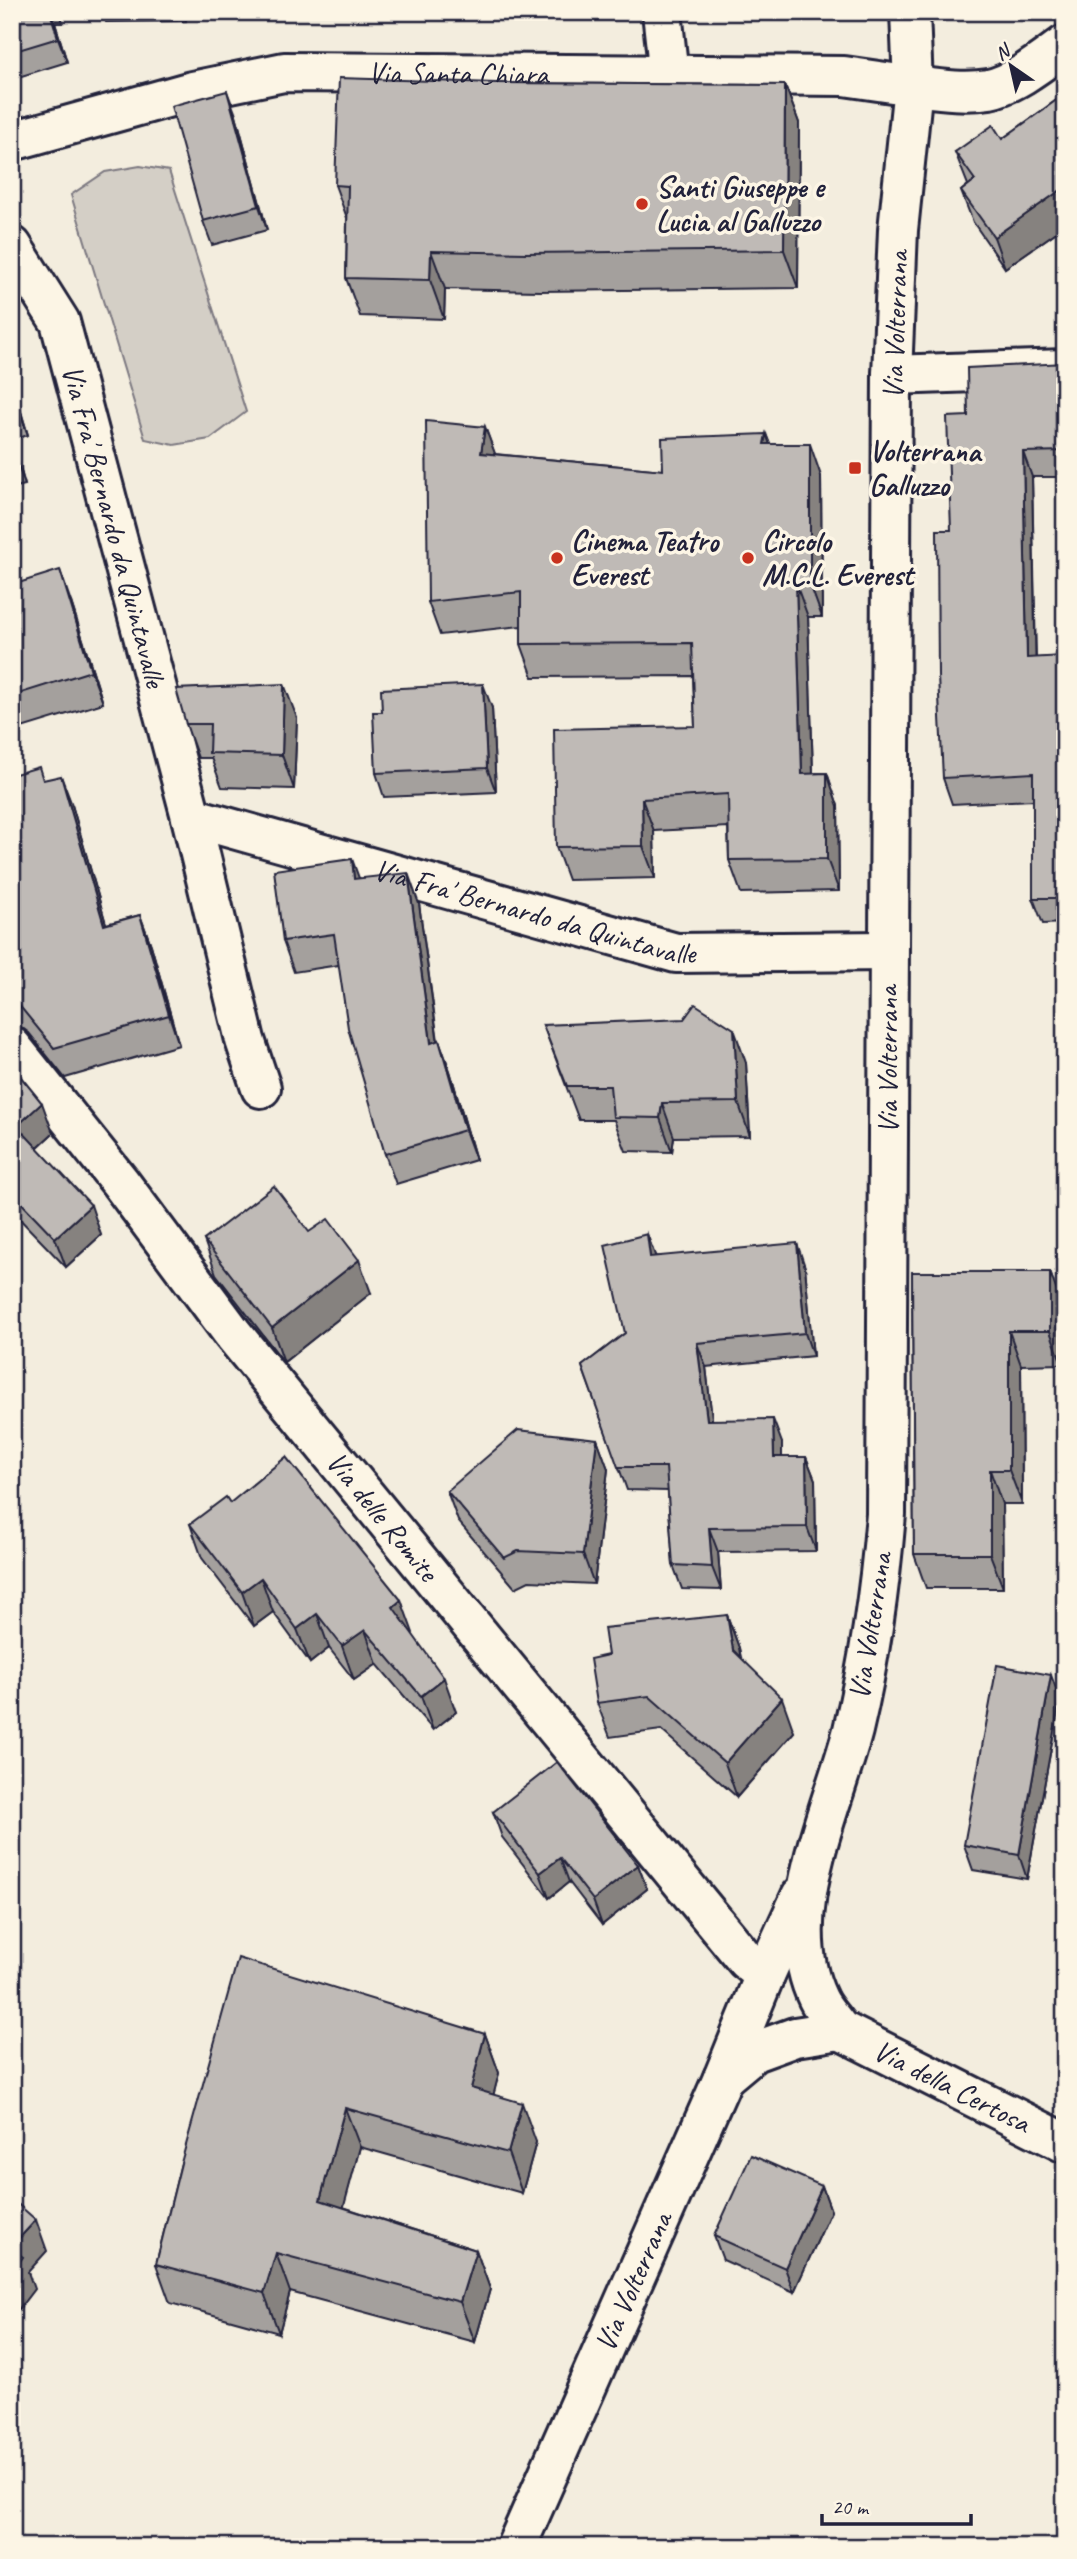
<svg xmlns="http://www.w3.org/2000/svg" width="1077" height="2559" font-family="Caveat,sans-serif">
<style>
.green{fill:#d4cfc6;stroke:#7b7880;stroke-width:2}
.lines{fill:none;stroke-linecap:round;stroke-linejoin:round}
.minor-casing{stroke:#22223b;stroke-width:44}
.major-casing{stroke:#22223b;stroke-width:44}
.minor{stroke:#fcf5e5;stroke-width:38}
.major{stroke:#fcf5e5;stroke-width:38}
.wall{fill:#a4a09d;stroke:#22223b;stroke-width:2}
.shaded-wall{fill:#86827f;stroke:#22223b;stroke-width:2}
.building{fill:#bfbab6;stroke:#22223b;stroke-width:2}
.poi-dot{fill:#c8321e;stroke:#fcf5e5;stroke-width:2.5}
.labels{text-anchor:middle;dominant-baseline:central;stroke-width:7;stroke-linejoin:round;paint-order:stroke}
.street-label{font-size:30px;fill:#22223b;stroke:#fcf5e5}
.poi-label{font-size:30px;font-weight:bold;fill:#22223b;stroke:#fcf5e5;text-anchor:start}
</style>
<rect width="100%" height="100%" fill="#f3edde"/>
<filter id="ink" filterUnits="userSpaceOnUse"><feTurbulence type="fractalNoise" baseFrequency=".0143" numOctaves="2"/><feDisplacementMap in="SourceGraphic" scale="14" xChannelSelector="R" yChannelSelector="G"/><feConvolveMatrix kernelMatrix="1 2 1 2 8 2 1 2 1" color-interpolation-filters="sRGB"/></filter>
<g filter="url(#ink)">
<!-- green -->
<path class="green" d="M 140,166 L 169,171 L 246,412 L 210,439 L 174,445 L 145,439 L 71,195 L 105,172 Z"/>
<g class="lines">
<!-- minor casing -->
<g class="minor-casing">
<g id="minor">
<path d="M 662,12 L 669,76"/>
<path id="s1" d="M 12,141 L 192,91 L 284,72 L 844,76 L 913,86"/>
<path id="s2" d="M 12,246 L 60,322 L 191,817 L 245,1040 L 261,1088"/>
<path d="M 892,375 L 1065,369"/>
<path id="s3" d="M 191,817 L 676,953 L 888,951"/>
<path id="s4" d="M 12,1047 L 120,1182 L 233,1334 L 704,1909 L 746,1960 L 765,1975"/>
</g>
</g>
<!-- major casing -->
<g class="major-casing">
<g id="major">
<path id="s5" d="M 910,12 L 913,86 L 898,230 L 892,375 L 886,1514 C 880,1587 870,1659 853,1730 C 832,1811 778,1917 818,1999 C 823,2010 833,2020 840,2030 L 1065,2143"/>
<path d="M 913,86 C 938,89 964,93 989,89 C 1015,84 1044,60 1065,45"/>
<path d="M 723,2078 L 754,2052 L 795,2037 L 840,2030"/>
<path id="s6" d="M 516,2547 L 723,2078 L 765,1975 L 801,1896"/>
</g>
</g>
<!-- minor -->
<use href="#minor" class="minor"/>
<!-- major -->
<use href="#major" class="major"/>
</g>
<!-- wall -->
<g class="wall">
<path d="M 12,12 L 60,12 L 63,23 L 55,23 L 67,62 L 12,79 Z"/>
<path d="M 103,12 L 186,12 L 186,21 L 106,22 Z"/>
<path d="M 456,12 L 553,12 L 553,14 L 457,17 Z"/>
<path d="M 496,83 L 785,85 L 799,123 L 798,288 L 540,291 L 445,289 L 444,319 L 360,316 L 346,278 L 347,218 L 335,185 Z"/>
<path d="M 1065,94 L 1065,226 L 1005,268 L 973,222 L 961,191 L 968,185 L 955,152 L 1002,139 Z"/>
<path d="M 236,115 L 267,230 L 212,245 L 203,221 Z"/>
<path d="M 1065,363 L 1065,477 L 1032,477 L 1036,658 L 1065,656 L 1065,923 L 1043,924 L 1033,898 L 1033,800 L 952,804 L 943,778 L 951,530 L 968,416 Z"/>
<path d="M 12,382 L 28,435 L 12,440 Z"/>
<path d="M 485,427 L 495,454 L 663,470 L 766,434 L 770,444 L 821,476 L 822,617 L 808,617 L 813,773 L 827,773 L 838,806 L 839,891 L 741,893 L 729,860 L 728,827 L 654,831 L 655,878 L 568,880 L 556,847 L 695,726 L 693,676 L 533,677 L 521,644 L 521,626 L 440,635 L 428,602 Z"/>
<path d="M 12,441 L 25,485 L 12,488 Z"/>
<path d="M 12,585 L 71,602 L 103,703 L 12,731 Z"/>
<path d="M 492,708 L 496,792 L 384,797 L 376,773 Z"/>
<path d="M 297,718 L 294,789 L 222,787 L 211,758 L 198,758 L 186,724 Z"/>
<path d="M 12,775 L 43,780 L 72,805 L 106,924 L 140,915 L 151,945 L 179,1045 L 65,1078 L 29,1033 L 21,1027 L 12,1026 Z"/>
<path d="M 359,878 L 419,904 L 438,1041 L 439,1040 L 450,1071 L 476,1160 L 396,1184 L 385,1154 L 339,965 L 294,972 L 283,941 Z"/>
<path d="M 543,1025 L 746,1063 L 750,1136 L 674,1137 L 672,1152 L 626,1151 L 614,1120 L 579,1120 Z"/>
<path d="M 12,1066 L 53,1133 L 37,1148 L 101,1235 L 66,1267 L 12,1211 Z"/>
<path d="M 309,1232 L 371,1293 L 284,1362 L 216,1274 L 204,1240 Z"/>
<path d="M 647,1234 L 655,1256 L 805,1267 L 813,1356 L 706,1367 L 712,1420 L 782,1443 L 782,1457 L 806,1457 L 815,1480 L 816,1551 L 718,1552 L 721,1590 L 682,1589 L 673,1565 L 668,1491 L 627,1490 L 582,1366 L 625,1333 Z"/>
<path d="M 912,1272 L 1050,1272 L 1062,1306 L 1062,1364 L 1021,1365 L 1022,1504 L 1002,1504 L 1003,1588 L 926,1588 L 914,1554 Z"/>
<path d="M 597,1439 L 608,1469 L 594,1584 L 529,1581 L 515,1588 L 458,1521 L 447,1491 Z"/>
<path d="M 230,1503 L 401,1600 L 412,1634 L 456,1712 L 433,1730 L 377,1664 L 354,1680 L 329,1648 L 310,1663 L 273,1612 L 254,1626 L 202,1558 L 190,1524 Z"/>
<path d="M 727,1615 L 739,1648 L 741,1658 L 794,1732 L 737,1797 L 661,1730 L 610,1737 L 597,1703 L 608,1655 Z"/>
<path d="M 1060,1699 L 1027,1879 L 973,1870 L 964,1845 Z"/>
<path d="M 493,1812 L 638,1865 L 647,1889 L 602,1925 L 569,1882 L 549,1898 L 502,1837 Z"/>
<path d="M 485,2034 L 499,2073 L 493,2095 L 536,2142 L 522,2193 L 360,2147 L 343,2207 L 476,2250 L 490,2289 L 475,2342 L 290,2292 L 279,2333 L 170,2303 L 156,2264 L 181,2163 Z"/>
<path d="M 822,2186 L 831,2211 L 794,2292 L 723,2260 L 714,2236 Z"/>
</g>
<!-- shaded-wall -->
<g class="shaded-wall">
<path d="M 50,12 L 55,23 L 67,62 L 58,38 Z"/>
<path d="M 785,85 L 799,123 L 798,288 L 784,250 Z"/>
<path d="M 227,91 L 236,115 L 267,230 L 259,206 Z"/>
<path d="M 1065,187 L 1065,226 L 1005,268 L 994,237 Z"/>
<path d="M 431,251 L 445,289 L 444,319 L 430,280 Z"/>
<path d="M 12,382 L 14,388 L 28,435 L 16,404 L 12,390 Z"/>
<path d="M 485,427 L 497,459 L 481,453 Z"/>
<path d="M 766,434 L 778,466 L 764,444 Z"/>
<path d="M 12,441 L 25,485 L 12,450 Z"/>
<path d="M 810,444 L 821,476 L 822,617 L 810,584 Z"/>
<path d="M 1023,452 L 1032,477 L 1036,684 L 1027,658 Z"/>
<path d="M 60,570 L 71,602 L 103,703 L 91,671 Z"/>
<path d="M 796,584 L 808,617 L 814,806 L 802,774 Z"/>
<path d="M 284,684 L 297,718 L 294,789 L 282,755 Z"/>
<path d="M 483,684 L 492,708 L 496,792 L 487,768 Z"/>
<path d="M 827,773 L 838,806 L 839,891 L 827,859 Z"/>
<path d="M 61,776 L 72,805 L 115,955 L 104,925 Z"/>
<path d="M 642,799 L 654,831 L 655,878 L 643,846 Z"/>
<path d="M 352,859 L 363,889 L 354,879 Z"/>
<path d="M 408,873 L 419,904 L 442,1073 L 431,1043 Z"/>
<path d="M 140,915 L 151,945 L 179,1045 L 169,1015 Z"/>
<path d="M 734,1029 L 746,1063 L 750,1136 L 738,1102 Z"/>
<path d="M 439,1040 L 450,1071 L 476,1160 L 465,1130 Z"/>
<path d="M 42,1103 L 53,1133 L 28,1156 L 17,1126 Z"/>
<path d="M 662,1103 L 674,1137 L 672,1152 L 660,1118 Z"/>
<path d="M 91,1205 L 101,1235 L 66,1267 L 55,1238 Z"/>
<path d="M 647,1234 L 656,1258 L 650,1257 Z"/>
<path d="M 797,1243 L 805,1267 L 813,1356 L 805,1333 Z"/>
<path d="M 359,1260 L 371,1293 L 284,1362 L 272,1328 Z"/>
<path d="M 1050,1272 L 1062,1306 L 1062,1364 L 1050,1331 Z"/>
<path d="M 1009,1331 L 1021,1365 L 1022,1504 L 1009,1470 Z"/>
<path d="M 697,1343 L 706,1367 L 715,1444 L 707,1420 Z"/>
<path d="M 773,1419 L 782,1443 L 782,1480 L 774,1457 Z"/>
<path d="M 597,1439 L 608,1469 L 594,1584 L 583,1554 Z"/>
<path d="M 806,1457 L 815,1480 L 816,1551 L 807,1527 Z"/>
<path d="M 990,1470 L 1002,1504 L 1003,1588 L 990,1554 Z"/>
<path d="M 709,1528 L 718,1552 L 721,1590 L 712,1567 Z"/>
<path d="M 261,1578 L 273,1612 L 254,1626 L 242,1592 Z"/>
<path d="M 401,1600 L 413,1633 L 405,1641 L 393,1607 Z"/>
<path d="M 317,1614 L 329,1648 L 310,1663 L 297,1629 Z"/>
<path d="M 727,1615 L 739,1648 L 745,1684 L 733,1650 Z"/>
<path d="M 365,1630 L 377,1664 L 354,1680 L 342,1646 Z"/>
<path d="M 1051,1675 L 1060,1699 L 1027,1879 L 1019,1855 Z"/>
<path d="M 444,1678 L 456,1712 L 433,1730 L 421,1696 Z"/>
<path d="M 782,1698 L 794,1732 L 737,1797 L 725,1763 Z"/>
<path d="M 560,1858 L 569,1882 L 549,1898 L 540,1873 Z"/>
<path d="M 638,1865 L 647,1889 L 602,1925 L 593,1900 Z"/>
<path d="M 485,2034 L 499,2073 L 485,2128 L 471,2088 Z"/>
<path d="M 522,2103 L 536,2142 L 522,2193 L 508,2153 Z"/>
<path d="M 345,2108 L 360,2147 L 335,2239 L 320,2200 Z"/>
<path d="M 822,2186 L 831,2211 L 794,2292 L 785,2268 Z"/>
<path d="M 36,2220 L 47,2251 L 28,2272 L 34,2289 L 12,2318 L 12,2246 Z"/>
<path d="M 476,2250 L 490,2289 L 475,2342 L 460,2302 Z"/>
<path d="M 276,2253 L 290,2292 L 279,2333 L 264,2293 Z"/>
</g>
<!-- building -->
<g class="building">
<path d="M 12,12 L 50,12 L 58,38 L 12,52 Z"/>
<path d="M 339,78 L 496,83 L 785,85 L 784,250 L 526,253 L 431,251 L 430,280 L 346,278 L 348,186 L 335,185 Z"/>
<path d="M 227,91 L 259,206 L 203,221 L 171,106 Z"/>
<path d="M 1065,94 L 1065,187 L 994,237 L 961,191 L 975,180 L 955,152 L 993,125 L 1002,139 Z"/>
<path d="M 1065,363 L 1065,451 L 1023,452 L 1027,658 L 1065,656 L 1065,898 L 1033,898 L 1033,773 L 943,778 L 938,676 L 937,530 L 951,530 L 947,417 L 968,416 L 967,368 Z"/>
<path d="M 12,390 L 16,404 L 12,405 Z"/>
<path d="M 426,421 L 485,427 L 481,453 L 663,470 L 662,438 L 766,434 L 764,444 L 810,444 L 810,584 L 796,584 L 802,774 L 827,773 L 827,859 L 729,860 L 728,794 L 642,799 L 643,846 L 556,847 L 554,729 L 695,726 L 692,643 L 521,644 L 521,592 L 428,602 Z"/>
<path d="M 60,570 L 91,671 L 12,696 L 12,585 Z"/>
<path d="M 284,684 L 282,755 L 209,753 L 210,724 L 186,724 L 176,689 Z"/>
<path d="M 483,684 L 487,768 L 376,773 L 373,712 L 382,712 L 381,689 Z"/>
<path d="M 39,767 L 43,780 L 61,776 L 104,925 L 140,915 L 169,1015 L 54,1048 L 18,1004 L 12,999 L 12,775 Z"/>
<path d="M 352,859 L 354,879 L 408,873 L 431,1043 L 439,1040 L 465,1130 L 385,1154 L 348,1028 L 334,934 L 283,941 L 274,870 Z"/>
<path d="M 695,1004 L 734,1029 L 738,1102 L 662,1103 L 660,1118 L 613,1117 L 610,1086 L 567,1086 L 543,1025 L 684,1019 Z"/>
<path d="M 12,1066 L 42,1103 L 17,1126 L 91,1205 L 55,1238 L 12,1193 Z"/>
<path d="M 274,1186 L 309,1232 L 328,1219 L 359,1260 L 272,1328 L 204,1240 Z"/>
<path d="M 647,1234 L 650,1257 L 797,1243 L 805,1333 L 697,1343 L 707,1420 L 773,1419 L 774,1457 L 806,1457 L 807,1527 L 709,1528 L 712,1567 L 673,1565 L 666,1467 L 618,1467 L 582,1366 L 625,1333 L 605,1245 Z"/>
<path d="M 912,1272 L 1050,1272 L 1050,1331 L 1009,1331 L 1009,1470 L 990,1470 L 990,1554 L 914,1554 Z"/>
<path d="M 518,1430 L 597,1439 L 583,1554 L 518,1551 L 504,1558 L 447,1491 Z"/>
<path d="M 286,1457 L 401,1600 L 393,1607 L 444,1678 L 421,1696 L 365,1630 L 342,1646 L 317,1614 L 297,1629 L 261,1578 L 242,1592 L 190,1524 L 226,1497 L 230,1503 Z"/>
<path d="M 727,1615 L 733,1650 L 782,1698 L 725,1763 L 649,1696 L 597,1703 L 590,1659 L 608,1655 L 604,1628 Z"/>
<path d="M 997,1665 L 1051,1675 L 1019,1855 L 964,1845 Z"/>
<path d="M 557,1762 L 638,1865 L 593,1900 L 560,1858 L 540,1873 L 493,1812 Z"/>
<path d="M 238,1958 L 485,2034 L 471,2088 L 522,2103 L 508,2153 L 345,2108 L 320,2200 L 476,2250 L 460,2302 L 276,2253 L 264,2293 L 156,2264 L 181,2163 Z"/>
<path d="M 751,2155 L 822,2186 L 785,2268 L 714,2236 Z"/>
<path d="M 12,2199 L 36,2220 L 12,2246 Z"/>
<path d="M 12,2249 L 23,2257 L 12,2272 Z"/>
</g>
</g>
<!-- markers -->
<g class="poi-dot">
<circle cx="642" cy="204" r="7"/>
<rect x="848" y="461" width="14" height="14" rx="3.5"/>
<circle cx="557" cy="558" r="7"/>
<circle cx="748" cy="558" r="7"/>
</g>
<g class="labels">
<!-- street labels -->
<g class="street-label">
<text stroke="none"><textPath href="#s1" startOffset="455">Via Santa Chiara</textPath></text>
<text transform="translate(895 325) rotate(-88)">Via Volterrana</text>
<text stroke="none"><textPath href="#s2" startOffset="301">Via Fra' Bernardo da Quintavalle</textPath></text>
<text stroke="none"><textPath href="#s3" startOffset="357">Via Fra' Bernardo da Quintavalle</textPath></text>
<text transform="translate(887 1060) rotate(-90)">Via Volterrana</text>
<text stroke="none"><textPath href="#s4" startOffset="598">Via delle Romite</textPath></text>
<text transform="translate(870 1626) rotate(-81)">Via Volterrana</text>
<text stroke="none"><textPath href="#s5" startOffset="2163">Via della Certosa</textPath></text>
<text stroke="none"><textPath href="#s6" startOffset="290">Via Volterrana</textPath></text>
</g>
<!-- poi labels -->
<g class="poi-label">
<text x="656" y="187">Santi Giuseppe e<tspan x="656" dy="34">Lucia al Galluzzo</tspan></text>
<text x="869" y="451">Volterrana<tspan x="869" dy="34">Galluzzo</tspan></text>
<text x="571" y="541">Cinema Teatro<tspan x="571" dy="34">Everest</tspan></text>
<text x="762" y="541">Circolo<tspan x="762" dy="34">M.C.L. Everest</tspan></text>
</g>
</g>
<!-- margin -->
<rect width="1077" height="2559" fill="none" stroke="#fcf5e5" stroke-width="42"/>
<rect x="21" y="21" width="1035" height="2517" fill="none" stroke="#22223b" stroke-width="2.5" filter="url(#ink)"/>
<!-- north arrow -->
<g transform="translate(1011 66) rotate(326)" stroke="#fcf5e5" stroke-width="5" paint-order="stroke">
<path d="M0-5L12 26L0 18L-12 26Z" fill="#22223b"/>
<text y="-10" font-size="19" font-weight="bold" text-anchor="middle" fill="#22223b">N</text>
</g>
<!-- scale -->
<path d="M822 2514v10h149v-10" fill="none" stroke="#22223b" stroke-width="3.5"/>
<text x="832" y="2514" font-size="21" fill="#22223b" stroke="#fcf5e5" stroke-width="5" paint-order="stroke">20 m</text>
</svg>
